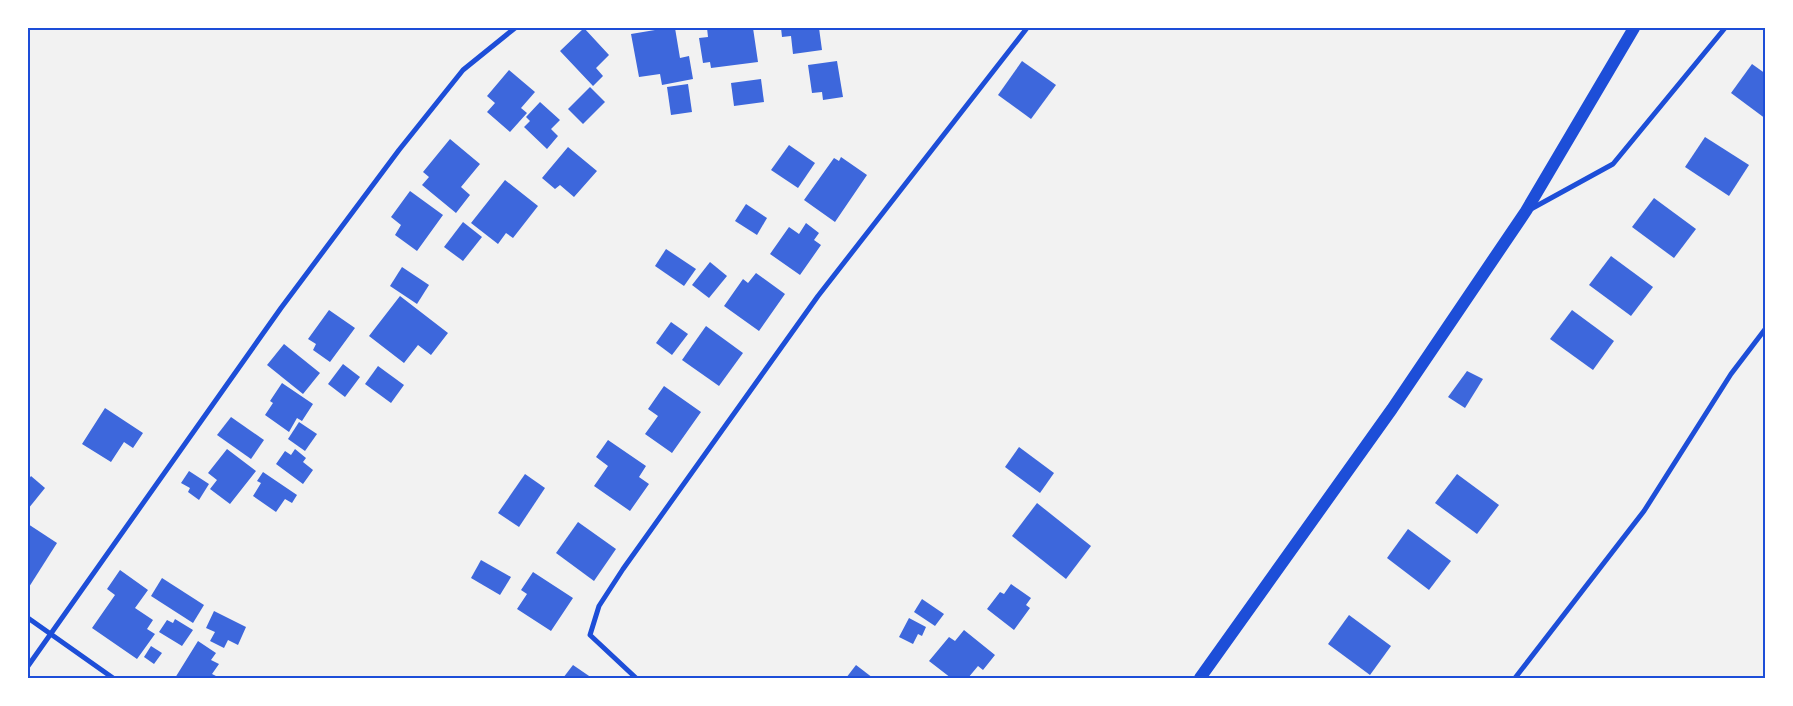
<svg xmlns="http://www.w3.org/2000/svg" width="1793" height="706" font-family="'Open Sans',sans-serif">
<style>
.building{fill:#3d67dc}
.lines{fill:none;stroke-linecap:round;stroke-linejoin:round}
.minor{stroke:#1d4ed8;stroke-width:5}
.primary{stroke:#1d4ed8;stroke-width:12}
.neatline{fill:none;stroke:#1d4ed8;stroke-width:2}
</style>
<rect width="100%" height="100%" fill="#f2f2f2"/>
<!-- building -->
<g class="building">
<path d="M 584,28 L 609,55 L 596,68 L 603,76 L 593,86 L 560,51 Z"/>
<path d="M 667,28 L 675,28 L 680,58 L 689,56 L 693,79 L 662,85 L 660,74 L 639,77 L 631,34 Z"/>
<path d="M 707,28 L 753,28 L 758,62 L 711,68 L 710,62 L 703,63 L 699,38 L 708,37 Z"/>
<path d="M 781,28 L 819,28 L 822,50 L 793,54 L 791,36 L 782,37 Z"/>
<path d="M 837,61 L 843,97 L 823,100 L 822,92 L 812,93 L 808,65 Z"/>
<path d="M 1022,61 L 1056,85 L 1031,119 L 998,95 Z"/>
<path d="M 1752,64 L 1766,74 L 1766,119 L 1731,93 Z"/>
<path d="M 509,70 L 535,92 L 521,108 L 527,113 L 510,132 L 487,112 L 495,103 L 487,96 Z"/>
<path d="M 761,79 L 764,102 L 734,106 L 731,83 Z"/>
<path d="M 688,84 L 692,112 L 671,115 L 667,87 Z"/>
<path d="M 590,87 L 605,102 L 583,124 L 568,109 Z"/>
<path d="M 540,102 L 560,120 L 551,129 L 558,136 L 547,149 L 524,127 L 530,121 L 526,117 Z"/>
<path d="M 1705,137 L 1749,165 L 1729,196 L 1685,167 Z"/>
<path d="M 450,139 L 480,164 L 461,187 L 470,195 L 456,213 L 422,185 L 429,177 L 423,172 Z"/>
<path d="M 789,145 L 815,163 L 798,188 L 771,170 Z"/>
<path d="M 568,147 L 597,171 L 574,197 L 560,185 L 555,189 L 542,178 Z"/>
<path d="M 841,157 L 867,175 L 835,222 L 804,200 L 834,158 L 839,161 Z"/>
<path d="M 505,180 L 538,206 L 513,238 L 506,233 L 498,244 L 471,223 Z"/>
<path d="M 410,191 L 443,215 L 417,251 L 395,235 L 401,225 L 391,217 Z"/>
<path d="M 1654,198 L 1696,229 L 1674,258 L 1632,227 Z"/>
<path d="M 746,204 L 767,218 L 757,235 L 735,221 Z"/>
<path d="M 463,222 L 482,237 L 463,261 L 444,247 Z"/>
<path d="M 806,223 L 819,233 L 814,240 L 821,245 L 800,275 L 770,254 L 789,227 L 799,234 Z"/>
<path d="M 666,249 L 696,269 L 684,286 L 655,266 Z"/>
<path d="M 1611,256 L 1653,287 L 1631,316 L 1589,285 Z"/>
<path d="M 710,262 L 727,276 L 709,298 L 692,285 Z"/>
<path d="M 402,267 L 429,285 L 417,304 L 390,286 Z"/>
<path d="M 756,273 L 785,294 L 759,331 L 724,306 L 743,279 L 748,283 Z"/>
<path d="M 400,296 L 448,333 L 431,355 L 418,345 L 404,363 L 369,336 Z"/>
<path d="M 329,310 L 355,328 L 330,362 L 313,350 L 316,344 L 308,339 Z"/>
<path d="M 1572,310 L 1614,341 L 1593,370 L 1550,339 Z"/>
<path d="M 671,322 L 688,334 L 672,355 L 656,343 Z"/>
<path d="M 706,326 L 743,353 L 719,386 L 682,360 Z"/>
<path d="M 284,344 L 320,373 L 303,394 L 267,365 Z"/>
<path d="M 343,364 L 360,377 L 345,397 L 328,384 Z"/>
<path d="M 378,366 L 404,385 L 391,403 L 365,384 Z"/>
<path d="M 1467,371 L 1483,379 L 1465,408 L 1448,397 Z"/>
<path d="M 282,383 L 313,404 L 302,421 L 297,418 L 289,432 L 265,415 L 273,403 L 270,401 Z"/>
<path d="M 664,386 L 701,412 L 672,453 L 645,434 L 658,416 L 648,409 Z"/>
<path d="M 105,408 L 143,433 L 133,448 L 124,442 L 111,462 L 82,444 Z"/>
<path d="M 231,417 L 264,440 L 251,459 L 217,435 Z"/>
<path d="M 299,422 L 317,434 L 305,451 L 288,439 Z"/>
<path d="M 608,440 L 646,466 L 639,477 L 649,484 L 630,511 L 594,486 L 608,466 L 596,457 Z"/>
<path d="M 1019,447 L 1054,473 L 1040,493 L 1005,467 Z"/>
<path d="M 227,449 L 256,471 L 230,504 L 210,489 L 217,480 L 208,473 Z"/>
<path d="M 295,449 L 306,458 L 303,462 L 313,470 L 303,484 L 276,464 L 285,451 L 291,455 Z"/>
<path d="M 189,471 L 209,484 L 199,500 L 188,492 L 190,488 L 181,483 Z"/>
<path d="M 263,472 L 297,495 L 292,503 L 285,499 L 276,512 L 253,496 L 261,483 L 257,481 Z"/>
<path d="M 525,474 L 545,488 L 519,527 L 498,513 Z"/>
<path d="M 1457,474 L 1499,505 L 1477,534 L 1435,503 Z"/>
<path d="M 31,476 L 45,488 L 28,509 L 28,480 Z"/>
<path d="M 1037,503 L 1091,546 L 1066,579 L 1012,536 Z"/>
<path d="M 578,522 L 616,549 L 594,581 L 556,553 Z"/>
<path d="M 28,524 L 57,543 L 29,587 L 28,587 Z"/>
<path d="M 1408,529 L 1451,561 L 1429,590 L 1387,558 Z"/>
<path d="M 481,560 L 511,577 L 500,595 L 471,578 Z"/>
<path d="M 120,570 L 148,590 L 135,608 L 153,620 L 147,629 L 155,634 L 137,659 L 92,628 L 115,595 L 107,589 Z"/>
<path d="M 533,572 L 573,598 L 551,631 L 517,609 L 527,594 L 521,590 Z"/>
<path d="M 162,578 L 204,605 L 193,623 L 151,596 Z"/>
<path d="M 1011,584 L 1031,598 L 1026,605 L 1030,608 L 1014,630 L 987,609 L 1000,592 L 1004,594 Z"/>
<path d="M 922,599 L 944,614 L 935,626 L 914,612 Z"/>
<path d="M 214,611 L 246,627 L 238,645 L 228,640 L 224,648 L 210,641 L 215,632 L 206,628 Z"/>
<path d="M 1349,615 L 1391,646 L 1370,675 L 1328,644 Z"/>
<path d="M 909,618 L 926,627 L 922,636 L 918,634 L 913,644 L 899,637 Z"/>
<path d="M 175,619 L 193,630 L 182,646 L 159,632 L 167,620 L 173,623 Z"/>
<path d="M 964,630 L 995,655 L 983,670 L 978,666 L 968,678 L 951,678 L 929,661 L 949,637 L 955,641 Z"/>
<path d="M 198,641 L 216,653 L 211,660 L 219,664 L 212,674 L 218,677 L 217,678 L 175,678 Z"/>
<path d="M 151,646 L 162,653 L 154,664 L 144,657 Z"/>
<path d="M 573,665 L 592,678 L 563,678 Z"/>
<path d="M 856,665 L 873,678 L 846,678 Z"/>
</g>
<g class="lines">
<!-- minor -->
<g class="minor">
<path d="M 1531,209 L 1613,164 L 1725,28"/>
<path d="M 28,618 L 113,678"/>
<path d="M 28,666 L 281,308 L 399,150 L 463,70 L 515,28"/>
<path d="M 636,678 L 590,635 L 599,606 L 623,569 L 818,296 L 1027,28"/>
<path d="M 1515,678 L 1644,511 L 1731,374 L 1766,328"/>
</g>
<!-- primary -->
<path class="primary" d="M 1200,678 L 1392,409 L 1526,211 L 1634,28"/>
</g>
<!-- border -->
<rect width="1793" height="706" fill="none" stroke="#ffffff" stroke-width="58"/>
<rect x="29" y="29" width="1735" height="648" class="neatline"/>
</svg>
